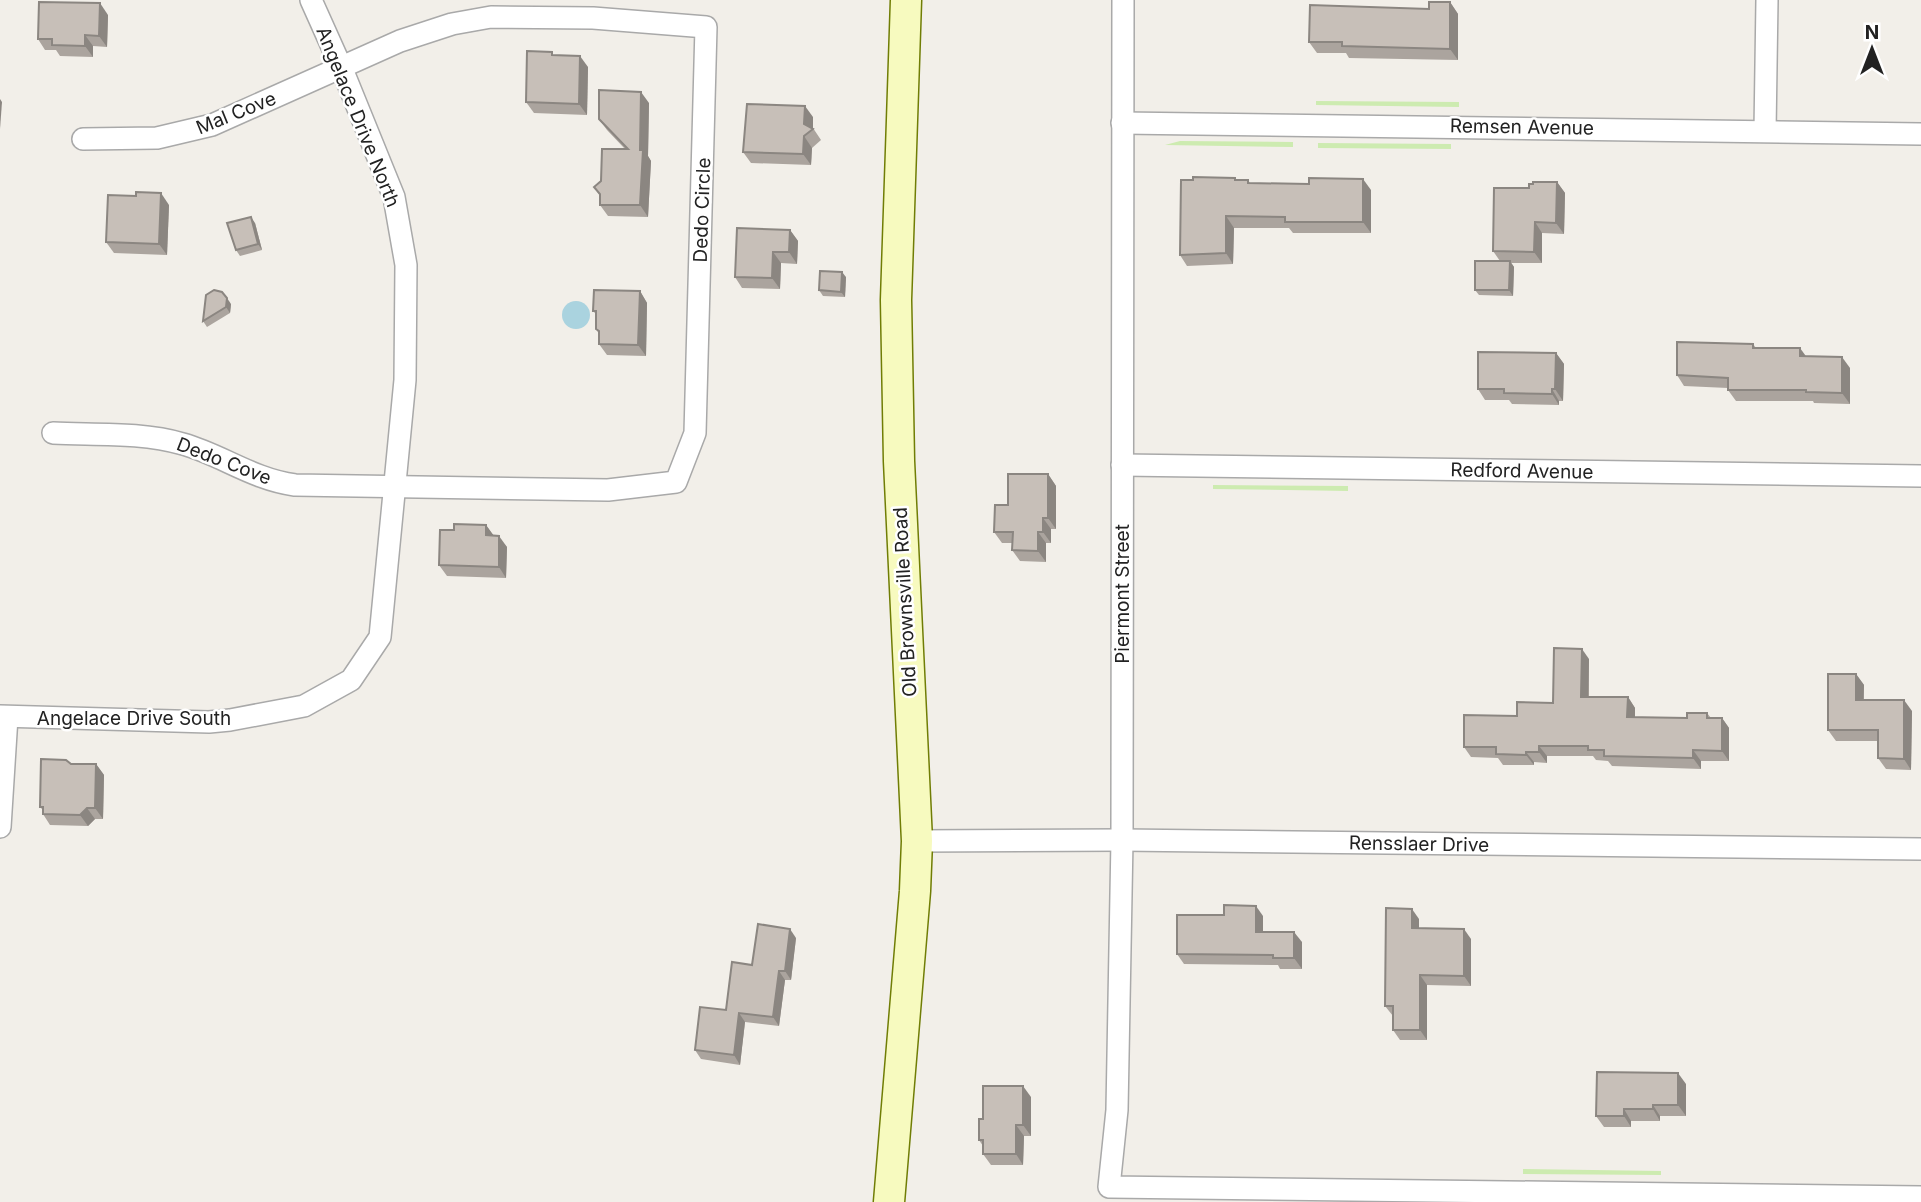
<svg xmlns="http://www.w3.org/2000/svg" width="1921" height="1202" font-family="Inter,sans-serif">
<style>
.grass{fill:#cdebb0}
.water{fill:#aad3df}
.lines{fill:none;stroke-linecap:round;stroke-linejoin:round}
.street-casing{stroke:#a9a9a9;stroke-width:24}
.secondary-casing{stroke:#707d05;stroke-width:33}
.street{stroke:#fff;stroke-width:21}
.secondary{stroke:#f7fabf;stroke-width:30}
.wall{fill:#aba49e}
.shaded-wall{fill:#8b8681}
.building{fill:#c7bfb8;stroke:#8b8681;stroke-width:2}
.labels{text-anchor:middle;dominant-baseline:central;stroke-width:5;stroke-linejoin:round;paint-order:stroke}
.street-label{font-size:19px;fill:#222;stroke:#fff}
</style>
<rect width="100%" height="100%" fill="#f2efe9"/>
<!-- grass -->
<g class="grass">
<path d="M 1316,101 L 1459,102 L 1459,107 L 1316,105 Z"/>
<path d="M 1180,141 L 1293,142 L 1293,147 L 1165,145 Z"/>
<path d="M 1318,143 L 1451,144 L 1451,149 L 1318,148 Z"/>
<path d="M 1213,485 L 1348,486 L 1348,491 L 1213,489 Z"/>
<path d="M 1523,1169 L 1661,1171 L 1661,1175 L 1523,1174 Z"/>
</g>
<!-- water -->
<circle class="water" cx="576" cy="315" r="14"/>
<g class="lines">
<!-- street casing -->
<g class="street-casing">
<g id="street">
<path d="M 1123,0 L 1122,840 L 1117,1110 L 1109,1187 L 1921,1197"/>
<path d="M 1122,123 L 1921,134"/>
<path d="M 1765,131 L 1767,0"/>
<path d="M 53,433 C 96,435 142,432 183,444 C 222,455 252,479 295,485 L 608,490 L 676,482 L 695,433 L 706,27 L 593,18 L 491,17 L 452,24 L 400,41 L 212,125 L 157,138 L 83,139"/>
<path d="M 1122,465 L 1921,476"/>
<path d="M 0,716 L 209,722 L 230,720 L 304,706 L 351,680 L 380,637 L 405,380 L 406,265 L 394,197 L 342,69 L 311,0"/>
<path d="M 0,827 L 7,717"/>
<path d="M 917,841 L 1122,840 L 1921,849"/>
</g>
</g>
<!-- secondary casing -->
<g class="secondary-casing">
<path id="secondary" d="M 889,1202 L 915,891 L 917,841 L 899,461 L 896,300 L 906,0"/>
</g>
<!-- street -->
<use href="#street" class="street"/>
<!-- secondary -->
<use href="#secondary" class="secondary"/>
</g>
<!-- wall -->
<g class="wall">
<path d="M 1450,2 L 1458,14 L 1458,60 L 1349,58 L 1346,53 L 1317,53 L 1309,42 Z"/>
<path d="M 108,15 L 107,47 L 93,46 L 93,57 L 60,56 L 56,50 L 45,50 L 38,39 Z"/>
<path d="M 555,55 L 588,67 L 587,115 L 534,113 L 526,102 Z"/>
<path d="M 649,103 L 648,156 L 651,161 L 648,217 L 608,216 L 600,205 L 600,196 L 594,187 L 601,181 L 625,149 L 607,130 L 599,119 Z"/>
<path d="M 813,117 L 813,128 L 821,140 L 812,148 L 811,165 L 751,163 L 743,152 Z"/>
<path d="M 1235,178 L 1237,180 L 1248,180 L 1250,183 L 1371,190 L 1371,233 L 1293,233 L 1289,228 L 1234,228 L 1233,264 L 1187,266 L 1180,255 Z"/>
<path d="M 1557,182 L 1565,193 L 1564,234 L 1542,233 L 1542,263 L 1511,263 L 1514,267 L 1513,296 L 1479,295 L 1475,290 L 1500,261 L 1493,251 L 1529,188 Z"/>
<path d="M 169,205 L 167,255 L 114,253 L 106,242 Z"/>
<path d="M 255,223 L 262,250 L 240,256 L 236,250 Z"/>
<path d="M 790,230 L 798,241 L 797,264 L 781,263 L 780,289 L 742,288 L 735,277 Z"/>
<path d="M 846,277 L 845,297 L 823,296 L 819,290 Z"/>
<path d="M 640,291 L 647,303 L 646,356 L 607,355 L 599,344 L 599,334 L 596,329 L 596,314 L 593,311 Z"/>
<path d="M 231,304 L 230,313 L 207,327 L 203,321 Z"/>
<path d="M 1753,344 L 1756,348 L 1806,356 L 1850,368 L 1850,404 L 1814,403 L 1813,401 L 1736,401 L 1728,390 L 1728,388 L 1684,386 L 1677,375 Z"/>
<path d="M 1556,353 L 1564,364 L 1563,401 L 1559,401 L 1559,405 L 1512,404 L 1509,400 L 1485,400 L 1478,389 Z"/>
<path d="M 1048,474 L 1056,486 L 1056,529 L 1051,529 L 1051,543 L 1046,543 L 1046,562 L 1020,561 L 1012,550 L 1012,543 L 1002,543 L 994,532 L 1008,505 Z"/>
<path d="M 486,525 L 493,535 L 507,547 L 506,578 L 447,576 L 439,565 L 454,530 Z"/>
<path d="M 1589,659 L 1589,697 L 1628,697 L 1635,708 L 1635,717 L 1687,718 L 1707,713 L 1711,718 L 1722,718 L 1729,728 L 1729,761 L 1701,761 L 1701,769 L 1612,766 L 1608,761 L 1596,760 L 1593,756 L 1547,756 L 1547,763 L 1534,762 L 1534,765 L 1503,765 L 1498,758 L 1471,757 L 1464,747 L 1517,716 L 1553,703 Z"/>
<path d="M 1856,674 L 1864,685 L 1864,700 L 1912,711 L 1911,770 L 1886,769 L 1878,758 L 1878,741 L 1836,741 L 1828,730 Z"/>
<path d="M 71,764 L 96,764 L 104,775 L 103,819 L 95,819 L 88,826 L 50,825 L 43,814 L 43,810 L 40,807 Z"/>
<path d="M 1263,916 L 1263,932 L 1302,942 L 1302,969 L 1280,969 L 1278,965 L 1184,964 L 1177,954 Z"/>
<path d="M 1419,919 L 1419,928 L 1471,939 L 1471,986 L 1427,985 L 1427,1040 L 1400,1040 L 1393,1030 L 1393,1016 L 1385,1006 Z"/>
<path d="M 796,938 L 791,980 L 785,980 L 779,1026 L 745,1022 L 740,1065 L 701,1059 L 695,1050 L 726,1010 L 752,965 Z"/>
<path d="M 1686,1084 L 1686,1116 L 1660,1116 L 1660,1121 L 1631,1121 L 1631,1127 L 1604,1127 L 1596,1116 Z"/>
<path d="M 1031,1097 L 1031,1136 L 1024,1136 L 1023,1165 L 991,1165 L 983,1154 L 983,1146 L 979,1140 L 983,1119 Z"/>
</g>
<!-- shaded-wall -->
<g class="shaded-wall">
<path d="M 1450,2 L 1458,14 L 1458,60 L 1450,49 Z"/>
<path d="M 100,3 L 108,15 L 107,47 L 99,36 Z"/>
<path d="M 85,35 L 93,46 L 93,57 L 85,46 Z"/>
<path d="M 580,56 L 588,67 L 587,115 L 579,104 Z"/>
<path d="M 641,92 L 649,103 L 648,156 L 651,161 L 648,217 L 640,205 L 640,150 Z"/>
<path d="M 0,99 L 2,102 L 0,129 Z"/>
<path d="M 805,106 L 813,117 L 813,130 L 804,124 Z"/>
<path d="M 804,136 L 812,148 L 811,165 L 803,154 Z"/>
<path d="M 1363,179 L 1371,190 L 1371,233 L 1363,222 Z"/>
<path d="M 1557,182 L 1565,193 L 1564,234 L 1556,223 Z"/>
<path d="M 161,193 L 169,205 L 167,255 L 159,244 Z"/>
<path d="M 1226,216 L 1234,228 L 1233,264 L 1226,253 Z"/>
<path d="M 251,217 L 255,223 L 262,250 L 258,244 Z"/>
<path d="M 1535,222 L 1542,233 L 1542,263 L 1534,252 Z"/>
<path d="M 790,230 L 798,241 L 797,264 L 789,252 Z"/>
<path d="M 773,252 L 781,263 L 780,289 L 772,278 Z"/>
<path d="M 1510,261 L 1514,267 L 1513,296 L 1509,290 Z"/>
<path d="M 842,272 L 846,277 L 845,297 L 841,292 Z"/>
<path d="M 640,291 L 647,303 L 646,356 L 638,345 Z"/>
<path d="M 227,298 L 231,304 L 230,313 L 226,307 Z"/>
<path d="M 1800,348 L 1808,359 L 1800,356 Z"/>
<path d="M 1556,353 L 1564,364 L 1563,401 L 1555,389 Z"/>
<path d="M 1842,357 L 1850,368 L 1850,404 L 1842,393 Z"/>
<path d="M 1552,389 L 1559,401 L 1559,405 L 1552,394 Z"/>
<path d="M 1048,474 L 1056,486 L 1056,529 L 1048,518 Z"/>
<path d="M 1043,518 L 1051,529 L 1051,543 L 1043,532 Z"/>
<path d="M 486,525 L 494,536 L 486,535 Z"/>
<path d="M 1038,532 L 1046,543 L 1046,562 L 1038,551 Z"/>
<path d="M 499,536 L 507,547 L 506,578 L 499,567 Z"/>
<path d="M 1582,649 L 1589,659 L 1588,708 L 1581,697 Z"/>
<path d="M 1856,674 L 1864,685 L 1863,711 L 1856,700 Z"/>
<path d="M 1628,697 L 1635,708 L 1635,727 L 1627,717 Z"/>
<path d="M 1904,700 L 1912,711 L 1911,770 L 1904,759 Z"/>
<path d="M 1722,718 L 1729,728 L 1729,761 L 1722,751 Z"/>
<path d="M 1539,746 L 1547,756 L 1547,763 L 1539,752 Z"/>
<path d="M 1693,750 L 1701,761 L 1701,769 L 1693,758 Z"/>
<path d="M 1526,752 L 1534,762 L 1534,765 L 1526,755 Z"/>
<path d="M 96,764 L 104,775 L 103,819 L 95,808 Z"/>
<path d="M 87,808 L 95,819 L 88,826 L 80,815 Z"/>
<path d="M 1256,906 L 1263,916 L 1263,942 L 1256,932 Z"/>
<path d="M 1412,909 L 1419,919 L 1419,938 L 1412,928 Z"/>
<path d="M 790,929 L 796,938 L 791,980 L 785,971 Z"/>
<path d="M 1464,929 L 1471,939 L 1471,986 L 1464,976 Z"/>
<path d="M 1294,932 L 1302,942 L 1302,969 L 1294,958 Z"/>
<path d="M 779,971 L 785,980 L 779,1026 L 773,1017 Z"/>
<path d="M 1420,975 L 1427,985 L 1427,1040 L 1420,1030 Z"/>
<path d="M 739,1013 L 745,1022 L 740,1065 L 734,1055 Z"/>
<path d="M 1678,1073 L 1686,1084 L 1686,1116 L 1678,1105 Z"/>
<path d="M 1023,1086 L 1031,1097 L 1031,1136 L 1023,1125 Z"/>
<path d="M 1653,1105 L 1660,1116 L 1660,1121 L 1653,1109 Z"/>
<path d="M 1624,1109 L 1631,1121 L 1631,1127 L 1624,1116 Z"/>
<path d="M 1016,1125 L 1024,1136 L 1023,1165 L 1016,1154 Z"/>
</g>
<!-- building -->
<g class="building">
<path d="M 39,2 L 100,3 L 99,36 L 85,35 L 85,46 L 52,45 L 52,39 L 38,39 Z"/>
<path d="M 1429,2 L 1450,2 L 1450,49 L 1342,46 L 1342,42 L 1309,42 L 1310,5 L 1429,9 Z"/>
<path d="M 527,51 L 552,52 L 552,55 L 580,56 L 579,104 L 526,102 Z"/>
<path d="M 599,90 L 641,92 L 640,150 L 643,150 L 640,205 L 600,205 L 600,194 L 594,187 L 601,181 L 602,149 L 628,149 L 599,119 Z"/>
<path d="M 747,104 L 805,106 L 804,124 L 813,129 L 804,136 L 803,154 L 743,152 Z"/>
<path d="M 1193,177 L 1235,178 L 1235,180 L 1248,180 L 1248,183 L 1309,184 L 1309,178 L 1363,179 L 1363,222 L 1285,222 L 1285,217 L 1226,216 L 1226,253 L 1180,255 L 1181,180 L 1193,180 Z"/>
<path d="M 1533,182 L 1557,182 L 1556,223 L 1535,222 L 1534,252 L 1493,251 L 1494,188 L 1529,188 L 1529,184 L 1533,184 Z"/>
<path d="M 136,192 L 161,193 L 159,244 L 106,242 L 108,195 L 136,196 Z"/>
<path d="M 251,217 L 258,244 L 236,250 L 227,223 Z"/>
<path d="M 737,228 L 790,230 L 789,252 L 773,252 L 772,278 L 735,277 Z"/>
<path d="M 1475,261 L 1510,261 L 1509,290 L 1475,290 Z"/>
<path d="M 820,271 L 842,272 L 841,292 L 819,290 Z"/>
<path d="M 214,290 L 222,292 L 227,298 L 226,307 L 203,321 L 206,295 Z"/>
<path d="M 594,290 L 640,291 L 638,345 L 599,344 L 599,331 L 596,329 L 596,311 L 593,311 Z"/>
<path d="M 1677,342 L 1753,344 L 1753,348 L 1800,348 L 1800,356 L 1842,357 L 1842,393 L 1806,392 L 1806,390 L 1728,390 L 1728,378 L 1677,375 Z"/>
<path d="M 1478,352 L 1556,353 L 1555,389 L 1552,389 L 1552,394 L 1504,393 L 1504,389 L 1478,389 Z"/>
<path d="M 1008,474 L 1048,474 L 1048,518 L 1043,518 L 1043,532 L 1038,532 L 1038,551 L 1012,550 L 1013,532 L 994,532 L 995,505 L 1008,505 Z"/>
<path d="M 454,524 L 486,525 L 486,535 L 499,536 L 499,567 L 439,565 L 440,530 L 454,530 Z"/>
<path d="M 1554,648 L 1582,649 L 1581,697 L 1628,697 L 1627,717 L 1687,718 L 1687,713 L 1707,713 L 1707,718 L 1722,718 L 1722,751 L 1693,750 L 1693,758 L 1604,756 L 1604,750 L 1588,750 L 1588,746 L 1539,746 L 1539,752 L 1526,752 L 1526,755 L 1496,754 L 1496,747 L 1464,747 L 1464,715 L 1517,716 L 1517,702 L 1553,703 Z"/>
<path d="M 1828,674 L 1856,674 L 1856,700 L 1904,700 L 1904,759 L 1878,758 L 1878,730 L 1828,730 Z"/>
<path d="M 41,759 L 66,760 L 71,764 L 96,764 L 95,808 L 87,808 L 80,815 L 43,814 L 43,807 L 40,807 Z"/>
<path d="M 1224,905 L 1256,906 L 1256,932 L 1294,932 L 1294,958 L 1273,958 L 1273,955 L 1177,954 L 1177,915 L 1224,915 Z"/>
<path d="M 1386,908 L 1412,909 L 1412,928 L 1464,929 L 1464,976 L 1420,975 L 1420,1030 L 1393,1030 L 1393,1006 L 1385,1006 Z"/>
<path d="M 758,924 L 790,929 L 785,971 L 779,971 L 773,1017 L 739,1013 L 734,1055 L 695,1050 L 700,1007 L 726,1010 L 732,962 L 752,965 Z"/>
<path d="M 1597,1072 L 1678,1073 L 1678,1105 L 1653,1105 L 1653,1109 L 1624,1109 L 1624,1116 L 1596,1116 Z"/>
<path d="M 983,1086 L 1023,1086 L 1023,1125 L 1016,1125 L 1016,1154 L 983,1154 L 983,1140 L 979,1140 L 979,1119 L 983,1119 Z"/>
</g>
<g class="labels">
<!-- street labels -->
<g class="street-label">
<text transform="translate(236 113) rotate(-22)">Mal Cove</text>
<text transform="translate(358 117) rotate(68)">Angelace Drive North</text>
<text transform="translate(1522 127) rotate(1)">Remsen Avenue</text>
<text transform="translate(702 210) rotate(-88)">Dedo Circle</text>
<text transform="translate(224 461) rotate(21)">Dedo Cove</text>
<text transform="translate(1522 471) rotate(1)">Redford Avenue</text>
<text transform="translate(1122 594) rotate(-90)">Piermont Street</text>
<text transform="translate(905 602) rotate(-93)">Old Brownsville Road</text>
<text x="134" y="718">Angelace Drive South</text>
<text transform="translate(1419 844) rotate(1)">Rensslaer Drive</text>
</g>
</g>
<!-- north arrow -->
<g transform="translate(1872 49)" stroke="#ffffff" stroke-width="5" paint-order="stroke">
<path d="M0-5L12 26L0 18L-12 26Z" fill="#222222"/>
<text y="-10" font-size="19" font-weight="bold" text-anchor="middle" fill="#222222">N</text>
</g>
</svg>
